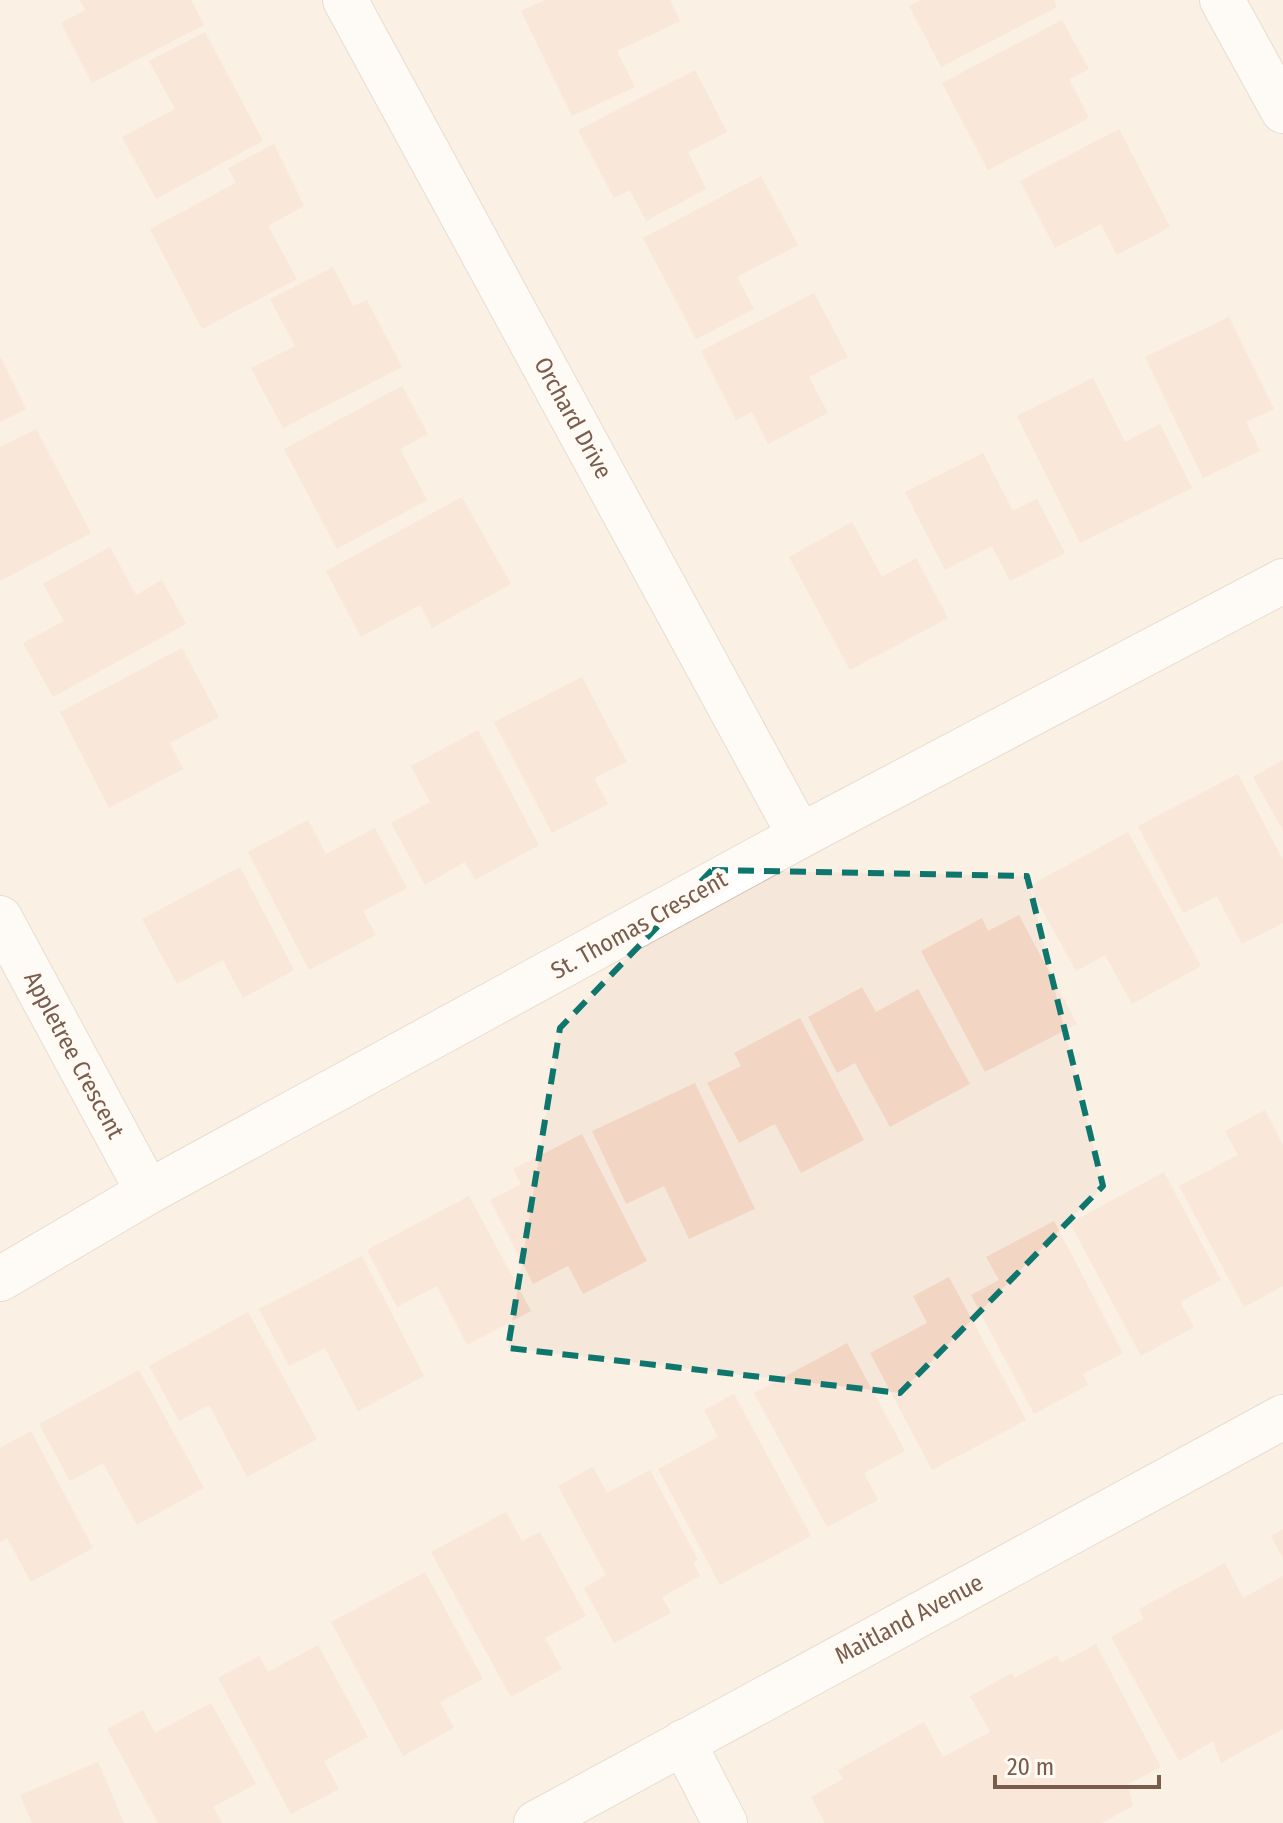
<svg xmlns="http://www.w3.org/2000/svg" width="1283" height="1823" font-family="'Fira Sans Condensed',sans-serif">
<style>
.residential{fill:#f5e8da}
.building{fill:#f3d5c3}
.lines{fill:none;stroke-linecap:round;stroke-linejoin:round}
.minor-casing{stroke:#d1beb0;stroke-width:46}
.minor{stroke:#fff;stroke-width:44}
.marked{fill:none;stroke:#0f766e;stroke-width:6;stroke-dasharray:16 10;stroke-linejoin:round}
.labels{text-anchor:middle;dominant-baseline:central;stroke-width:8;stroke-linejoin:round;paint-order:stroke}
.street-label{font-size:24px;fill:#7a5c4d;stroke:#fffaf3}
</style>
<rect width="100%" height="100%" fill="#fdf6ec"/>
<!-- residential -->
<rect class="residential" x="0" y="0" width="1283" height="1823"/>
<!-- building -->
<g class="building">
<path d="M 80,0 L 191,0 L 204,25 L 92,83 L 61,23 L 85,10 Z"/>
<path d="M 545,0 L 670,0 L 680,21 L 617,51 L 635,87 L 572,116 L 521,11 Z"/>
<path d="M 921,0 L 1054,0 L 1057,7 L 941,67 L 909,6 Z"/>
<path d="M 1062,20 L 1089,69 L 1069,79 L 1089,118 L 988,170 L 942,83 Z"/>
<path d="M 205,32 L 263,141 L 156,199 L 122,137 L 175,109 L 149,61 Z"/>
<path d="M 695,70 L 727,132 L 688,152 L 706,189 L 646,221 L 630,190 L 614,198 L 578,130 Z"/>
<path d="M 1119,129 L 1170,227 L 1117,255 L 1101,224 L 1055,248 L 1020,181 Z"/>
<path d="M 274,144 L 304,206 L 268,226 L 297,279 L 202,329 L 150,229 L 236,183 L 228,168 Z"/>
<path d="M 761,176 L 798,245 L 737,277 L 754,309 L 696,339 L 643,238 Z"/>
<path d="M 333,267 L 353,306 L 367,300 L 402,367 L 283,428 L 251,368 L 295,346 L 270,299 Z"/>
<path d="M 814,293 L 848,357 L 809,377 L 828,413 L 768,444 L 752,412 L 736,420 L 701,351 Z"/>
<path d="M 1229,317 L 1274,409 L 1246,422 L 1260,451 L 1203,478 L 1145,357 Z"/>
<path d="M 0,356 L 26,409 L 0,422 Z"/>
<path d="M 1093,378 L 1125,442 L 1160,424 L 1192,488 L 1080,543 L 1017,416 Z"/>
<path d="M 402,386 L 428,434 L 400,449 L 427,500 L 337,549 L 284,449 Z"/>
<path d="M 36,429 L 91,533 L 0,581 L 0,447 Z"/>
<path d="M 983,453 L 1013,511 L 1037,499 L 1065,553 L 1010,581 L 992,546 L 945,570 L 905,492 Z"/>
<path d="M 462,497 L 511,584 L 432,628 L 420,605 L 361,637 L 326,571 Z"/>
<path d="M 852,522 L 882,577 L 916,558 L 948,618 L 850,670 L 789,557 Z"/>
<path d="M 110,547 L 136,595 L 162,580 L 186,624 L 53,697 L 23,643 L 64,621 L 43,584 Z"/>
<path d="M 182,648 L 219,717 L 170,743 L 183,769 L 109,808 L 60,712 Z"/>
<path d="M 582,677 L 627,762 L 594,778 L 608,804 L 552,833 L 494,722 Z"/>
<path d="M 478,730 L 539,845 L 475,880 L 465,862 L 425,885 L 391,823 L 430,802 L 411,766 Z"/>
<path d="M 1283,760 L 1283,831 L 1253,777 Z"/>
<path d="M 1238,774 L 1283,860 L 1283,923 L 1242,944 L 1217,896 L 1183,913 L 1138,826 Z"/>
<path d="M 308,820 L 326,854 L 375,828 L 407,888 L 363,911 L 376,935 L 309,970 L 248,852 Z"/>
<path d="M 1128,832 L 1201,966 L 1132,1004 L 1105,955 L 1076,971 L 1029,886 Z"/>
<path d="M 240,867 L 294,970 L 243,998 L 223,960 L 177,984 L 142,919 Z"/>
<path d="M 1019,915 L 1077,1024 L 985,1072 L 921,951 L 982,918 L 988,931 Z"/>
<path d="M 862,987 L 876,1012 L 918,989 L 970,1084 L 890,1127 L 855,1063 L 837,1073 L 808,1017 Z"/>
<path d="M 800,1018 L 864,1140 L 801,1173 L 775,1124 L 739,1143 L 707,1083 L 741,1066 L 734,1053 Z"/>
<path d="M 695,1083 L 755,1209 L 689,1239 L 664,1186 L 626,1204 L 592,1131 Z"/>
<path d="M 1265,1110 L 1283,1145 L 1283,1286 L 1244,1307 L 1179,1186 L 1238,1155 L 1225,1131 Z"/>
<path d="M 582,1134 L 647,1261 L 583,1294 L 568,1266 L 533,1284 L 490,1200 L 521,1184 L 513,1169 Z"/>
<path d="M 1164,1172 L 1221,1280 L 1180,1302 L 1194,1327 L 1141,1356 L 1070,1223 Z"/>
<path d="M 469,1196 L 531,1311 L 467,1345 L 437,1286 L 397,1307 L 367,1250 Z"/>
<path d="M 1054,1221 L 1123,1353 L 1083,1374 L 1088,1385 L 1034,1414 L 971,1295 L 999,1280 L 986,1257 Z"/>
<path d="M 362,1256 L 424,1376 L 358,1411 L 325,1348 L 289,1366 L 259,1309 Z"/>
<path d="M 949,1277 L 1026,1420 L 932,1470 L 870,1353 L 927,1323 L 913,1296 Z"/>
<path d="M 248,1312 L 317,1439 L 247,1477 L 209,1405 L 179,1421 L 149,1366 Z"/>
<path d="M 847,1343 L 905,1451 L 864,1473 L 878,1500 L 827,1527 L 754,1393 Z"/>
<path d="M 139,1370 L 204,1488 L 137,1525 L 103,1463 L 70,1481 L 39,1424 Z"/>
<path d="M 734,1394 L 811,1536 L 720,1585 L 658,1469 L 718,1437 L 704,1410 Z"/>
<path d="M 31,1431 L 93,1548 L 31,1582 L 7,1538 L 0,1542 L 0,1448 Z"/>
<path d="M 593,1467 L 607,1493 L 650,1470 L 698,1560 L 693,1562 L 700,1576 L 662,1597 L 671,1613 L 614,1643 L 584,1588 L 606,1575 L 558,1486 Z"/>
<path d="M 506,1512 L 522,1541 L 540,1532 L 586,1616 L 545,1638 L 562,1669 L 511,1697 L 431,1552 Z"/>
<path d="M 1283,1529 L 1283,1558 L 1271,1536 Z"/>
<path d="M 1225,1563 L 1243,1598 L 1283,1576 L 1283,1729 L 1221,1763 L 1213,1741 L 1179,1761 L 1111,1637 L 1144,1619 L 1139,1609 Z"/>
<path d="M 425,1572 L 483,1679 L 440,1702 L 454,1728 L 403,1756 L 331,1622 Z"/>
<path d="M 1096,1644 L 1161,1767 L 1128,1784 L 1133,1806 L 1102,1823 L 825,1823 L 811,1797 L 843,1779 L 838,1770 L 924,1722 L 943,1757 L 990,1732 L 970,1696 L 1012,1673 L 1014,1678 L 1057,1655 L 1061,1663 Z"/>
<path d="M 318,1645 L 368,1737 L 324,1761 L 339,1789 L 291,1814 L 218,1678 L 259,1656 L 268,1672 Z"/>
<path d="M 211,1703 L 256,1784 L 213,1807 L 222,1823 L 158,1823 L 107,1729 L 143,1710 L 155,1733 Z"/>
<path d="M 98,1762 L 124,1823 L 32,1823 L 20,1795 Z"/>
</g>
<g class="lines">
<!-- minor casing -->
<g class="minor-casing">
<g id="minor">
<path d="M 345,0 L 800,836"/>
<path d="M 1222,0 L 1283,111"/>
<path d="M 0,918 L 148,1192"/>
<path d="M 0,1279 L 148,1192 L 800,836 L 1283,581"/>
<path d="M 683,1742 L 725,1823"/>
<path d="M 536,1823 L 1283,1417"/>
</g>
</g>
<!-- minor -->
<use href="#minor" class="minor"/>
</g>
<!-- marked area -->
<path d="M0 0H1283V1823H0ZM 712,870 L 1027,876 L 1103,1186 L 900,1393 L 508,1348 L 560,1028 Z" fill="#fdf6ec" fill-opacity=".55" fill-rule="evenodd"/>
<path class="marked" d="M 712,870 L 1027,876 L 1103,1186 L 900,1393 L 508,1348 L 560,1028 Z"/>
<g class="labels">
<!-- street labels -->
<g class="street-label">
<text transform="translate(573 418) rotate(61)">Orchard Drive</text>
<text transform="translate(639 925) rotate(-29)">St. Thomas Crescent</text>
<text transform="translate(74 1055) rotate(62)">Appletree Crescent</text>
<text transform="translate(909 1619) rotate(-28)">Maitland Avenue</text>
</g>
</g>
<!-- scale -->
<path d="M995 1775v12h164v-12" fill="none" stroke="#7a5c4d" stroke-width="4"/>
<text x="1007" y="1775" font-size="24" fill="#7a5c4d" stroke="#fffaf3" stroke-width="6" paint-order="stroke">20 m</text>
</svg>
